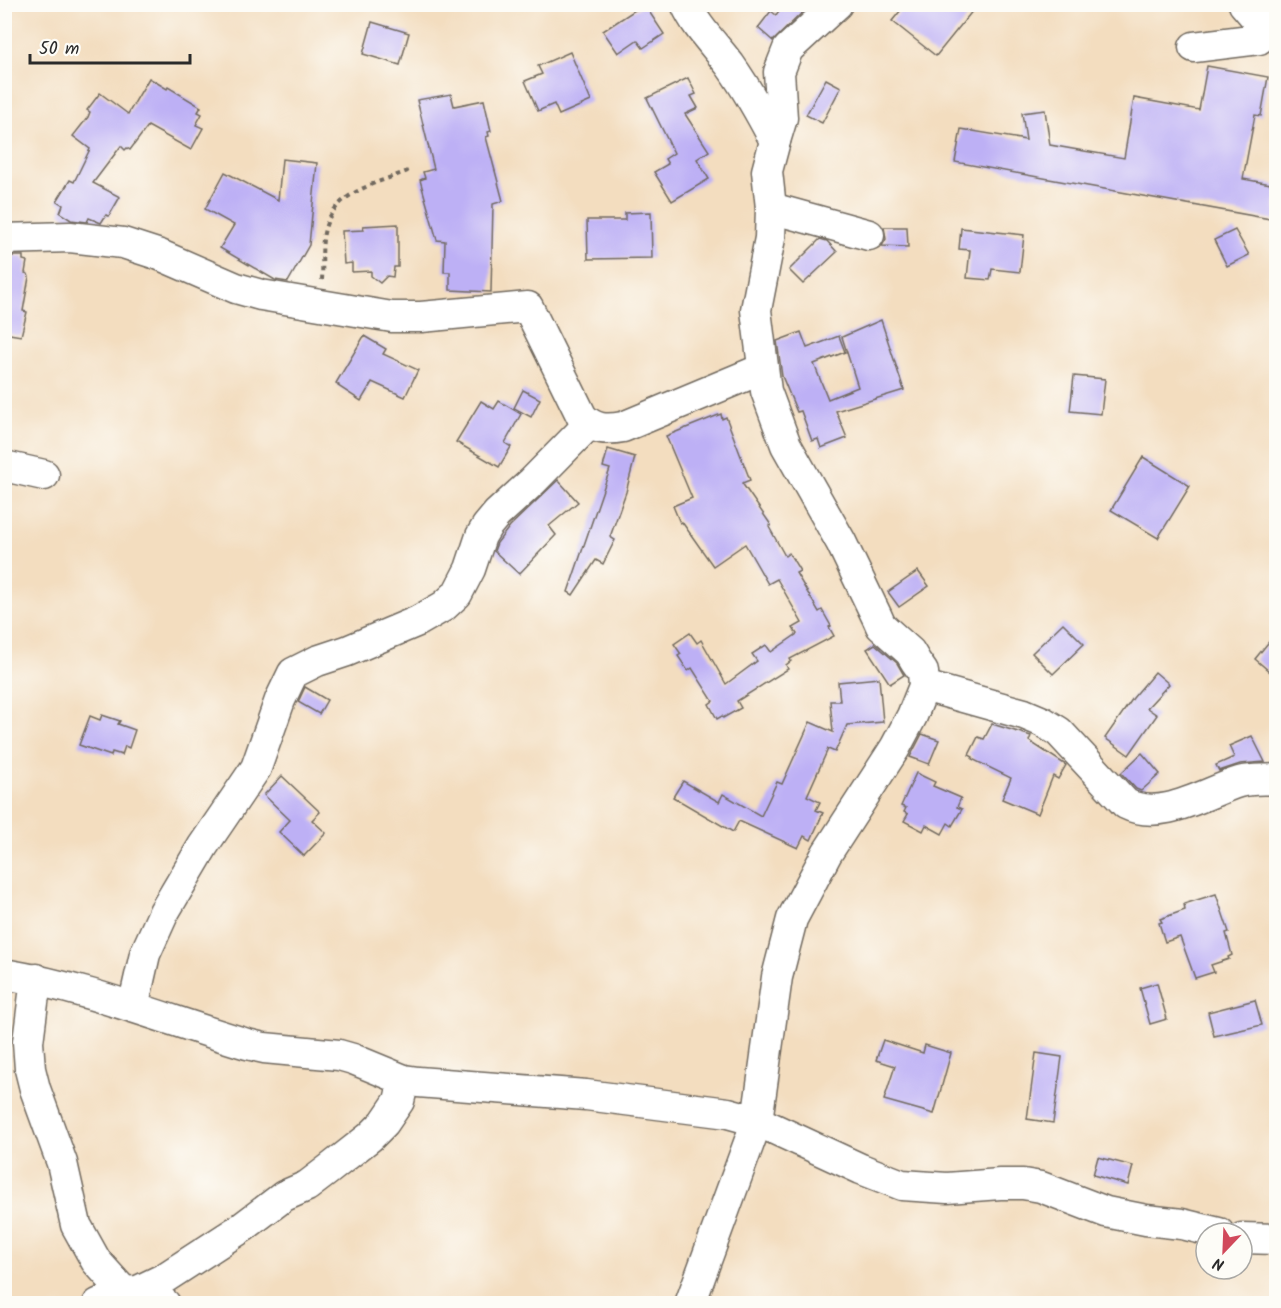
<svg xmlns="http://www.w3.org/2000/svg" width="1281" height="1308" font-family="Kalam,sans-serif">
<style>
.building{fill:#bdb0f5}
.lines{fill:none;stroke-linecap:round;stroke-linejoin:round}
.minor-casing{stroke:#71695f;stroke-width:33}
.path{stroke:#71695f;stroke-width:4;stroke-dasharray:4.5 4.5;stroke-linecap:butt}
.minor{stroke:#fff;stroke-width:30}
</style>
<rect width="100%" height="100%" fill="#fdfcf7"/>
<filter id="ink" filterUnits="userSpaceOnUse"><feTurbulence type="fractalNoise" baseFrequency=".0167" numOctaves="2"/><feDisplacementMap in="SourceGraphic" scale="12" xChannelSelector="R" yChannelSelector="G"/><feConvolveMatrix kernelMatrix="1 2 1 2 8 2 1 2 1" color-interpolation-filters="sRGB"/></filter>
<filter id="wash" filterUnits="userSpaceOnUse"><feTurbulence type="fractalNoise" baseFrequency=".008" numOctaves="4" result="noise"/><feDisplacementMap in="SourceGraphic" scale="24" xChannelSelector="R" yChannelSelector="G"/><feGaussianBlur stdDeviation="1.35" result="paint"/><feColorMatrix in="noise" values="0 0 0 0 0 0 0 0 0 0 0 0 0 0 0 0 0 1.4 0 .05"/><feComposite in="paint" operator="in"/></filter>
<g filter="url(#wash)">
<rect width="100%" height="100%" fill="#f3ddbf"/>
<g id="blocks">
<!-- building -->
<g class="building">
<path d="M 644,4 L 664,34 L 643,48 L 637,40 L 618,53 L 603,31 Z"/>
<path d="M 784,4 L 811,4 L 773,41 L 758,28 L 771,11 L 776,15 Z"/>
<path d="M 906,4 L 978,4 L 936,56 L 892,21 Z"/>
<path d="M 372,22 L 409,33 L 400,65 L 363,54 Z"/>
<path d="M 570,52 L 591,101 L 559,115 L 554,104 L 538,111 L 525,81 L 542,74 L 538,66 Z"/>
<path d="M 1207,66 L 1268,77 L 1261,116 L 1255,115 L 1243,179 L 1276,185 L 1276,220 L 955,162 L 961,129 L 1026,140 L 1022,113 L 1045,110 L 1050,145 L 1124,158 L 1134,98 L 1199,110 Z"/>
<path d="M 149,78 L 167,89 L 168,87 L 201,107 L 198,112 L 202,114 L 196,125 L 203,128 L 191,150 L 148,126 L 130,150 L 127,148 L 125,150 L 121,146 L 93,183 L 120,197 L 109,216 L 106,215 L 101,223 L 89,218 L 87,222 L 71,220 L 60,213 L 63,205 L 57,201 L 70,180 L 74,182 L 90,149 L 73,136 L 88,117 L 90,112 L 87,110 L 100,93 L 128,114 Z"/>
<path d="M 688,78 L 696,94 L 691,96 L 698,108 L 685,114 L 709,151 L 697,159 L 709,179 L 672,201 L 654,172 L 668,164 L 665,159 L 674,153 L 647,98 Z"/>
<path d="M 826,79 L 841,87 L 822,123 L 806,115 Z"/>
<path d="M 451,94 L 454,106 L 484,100 L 491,131 L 488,132 L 489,136 L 486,137 L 503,201 L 493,204 L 491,292 L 450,290 L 450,272 L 444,272 L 445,241 L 437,240 L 420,180 L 425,178 L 423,172 L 434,169 L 417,100 Z"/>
<path d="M 282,159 L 317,163 L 309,245 L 288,282 L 275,280 L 220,248 L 234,225 L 205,209 L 225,172 L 278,200 Z"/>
<path d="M 651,212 L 652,258 L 588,259 L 587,220 L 625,220 L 625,213 Z"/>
<path d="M 398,224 L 398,267 L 394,267 L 393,277 L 387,276 L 380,283 L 371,276 L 371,271 L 352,272 L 352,263 L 344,264 L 342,231 L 364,230 L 363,226 Z"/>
<path d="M 884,227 L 907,227 L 908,247 L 882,246 L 886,239 Z"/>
<path d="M 961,228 L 1024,235 L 1020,272 L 992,269 L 990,280 L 967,278 L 970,250 L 959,249 Z"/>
<path d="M 1235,230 L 1249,255 L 1227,266 L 1214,240 Z"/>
<path d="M 820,239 L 827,241 L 837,252 L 803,284 L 789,270 Z"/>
<path d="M 4,256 L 23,256 L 23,260 L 27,261 L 25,273 L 28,274 L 29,277 L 23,311 L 27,312 L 21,336 L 4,333 Z"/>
<path d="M 881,320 L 904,390 L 836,411 L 847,438 L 821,448 L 818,439 L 812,441 L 801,411 L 797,412 L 782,376 L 777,341 L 801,332 L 807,348 L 839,336 L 845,352 L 814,364 L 828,399 L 858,387 L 842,337 Z"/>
<path d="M 364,336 L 386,349 L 383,354 L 418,370 L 405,397 L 372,382 L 361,401 L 338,386 L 339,385 L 336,383 Z"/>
<path d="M 1074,376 L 1105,379 L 1101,414 L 1070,411 Z"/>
<path d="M 523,390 L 540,399 L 531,417 L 514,408 Z"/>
<path d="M 481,401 L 494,409 L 499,401 L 521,414 L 505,443 L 511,447 L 499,467 L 456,442 Z"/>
<path d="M 721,414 L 722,419 L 726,417 L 750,480 L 742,483 L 771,525 L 769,527 L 785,556 L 789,553 L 800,571 L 796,573 L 819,612 L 822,610 L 831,626 L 829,627 L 834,636 L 790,659 L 791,661 L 786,665 L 788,669 L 737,701 L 741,708 L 723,718 L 722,716 L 717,719 L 709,704 L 713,701 L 692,668 L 688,671 L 678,656 L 681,654 L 674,644 L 690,633 L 697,643 L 701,640 L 726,684 L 757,661 L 752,654 L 766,645 L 771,652 L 797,634 L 793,628 L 802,623 L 777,579 L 768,584 L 745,544 L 713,566 L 682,522 L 680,523 L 673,506 L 692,498 L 666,436 Z"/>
<path d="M 608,449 L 635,457 L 626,492 L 610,537 L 615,540 L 603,564 L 596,560 L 573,595 L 568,592 L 610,469 L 603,467 Z"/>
<path d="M 1143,457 L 1190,486 L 1158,538 L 1111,510 Z"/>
<path d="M 558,480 L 578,502 L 549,526 L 556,535 L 519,574 L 494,551 L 497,543 L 510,526 Z"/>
<path d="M 918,571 L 929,586 L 899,607 L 888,592 Z"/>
<path d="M 1063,623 L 1084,644 L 1053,674 L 1032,653 Z"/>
<path d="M 1276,633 L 1276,677 L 1255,659 Z"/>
<path d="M 875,644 L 897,663 L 904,675 L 890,684 L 867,649 Z"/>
<path d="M 1155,672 L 1169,684 L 1147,708 L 1157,715 L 1129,755 L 1105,738 L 1133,698 Z"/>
<path d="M 879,678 L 883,722 L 847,725 L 835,752 L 828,749 L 807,796 L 820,802 L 816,810 L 823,813 L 811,840 L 804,836 L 798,848 L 739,821 L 733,832 L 673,797 L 683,781 L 719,802 L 723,794 L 761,816 L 777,782 L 782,784 L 810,722 L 833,732 L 830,701 L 840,701 L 838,682 Z"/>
<path d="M 305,687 L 327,700 L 319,714 L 298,702 Z"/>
<path d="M 102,715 L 120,721 L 118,724 L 135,730 L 129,748 L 125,746 L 122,755 L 112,752 L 111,756 L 79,745 L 90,716 L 100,720 Z"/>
<path d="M 992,724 L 1031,736 L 1029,741 L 1066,765 L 1058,779 L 1053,776 L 1038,814 L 1002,799 L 1011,778 L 972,759 L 973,757 L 969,755 L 978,737 L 984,739 Z"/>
<path d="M 922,734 L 939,740 L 929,764 L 910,757 Z"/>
<path d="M 1252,736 L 1265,762 L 1240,764 L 1219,771 L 1216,765 L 1234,757 L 1229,746 Z"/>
<path d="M 1142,753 L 1160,774 L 1141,791 L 1136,789 L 1121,773 Z"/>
<path d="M 916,773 L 935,782 L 933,786 L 961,798 L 957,807 L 962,809 L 952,826 L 948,823 L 942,834 L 926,825 L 923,831 L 904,821 L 908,814 L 904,812 L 906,808 L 901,806 Z"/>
<path d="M 282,776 L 320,812 L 312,820 L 326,833 L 304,856 L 279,832 L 290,820 L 264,795 Z"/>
<path d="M 1216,894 L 1229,932 L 1226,933 L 1232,955 L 1228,957 L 1229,959 L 1211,965 L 1214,972 L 1195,978 L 1180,937 L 1165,942 L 1159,923 L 1162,922 L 1160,919 L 1185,910 L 1184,904 Z"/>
<path d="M 1157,983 L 1167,1019 L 1150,1024 L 1140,988 Z"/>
<path d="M 1255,1000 L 1262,1025 L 1214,1036 L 1208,1012 Z"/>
<path d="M 883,1040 L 923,1053 L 925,1045 L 951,1053 L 934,1114 L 884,1100 L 895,1066 L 876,1060 Z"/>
<path d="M 1036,1053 L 1062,1057 L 1053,1123 L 1027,1119 Z"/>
<path d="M 1098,1157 L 1133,1166 L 1128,1185 L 1093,1175 Z"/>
</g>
</g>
</g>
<g filter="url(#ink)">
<use href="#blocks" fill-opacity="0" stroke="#71695f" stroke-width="1.5"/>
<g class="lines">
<!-- minor casing -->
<g class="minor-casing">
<g id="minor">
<path d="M 686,4 C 696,27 715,45 730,65 C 747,89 761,114 775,141 L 767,171 L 771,208 L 770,238 L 756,310 L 766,391 L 786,445 L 841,542 L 877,617 L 881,626 L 910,652 L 916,662 L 923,672 L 924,686 L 912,716 L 895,748 L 827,853 L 792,919 L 777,977 L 757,1121 L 690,1304"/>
<path d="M 1194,47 L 1259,39 L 1262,25 L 1244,4"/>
<path d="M 775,141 L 782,118 L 779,72 L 788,49 L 837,4"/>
<path d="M 771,208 L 869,235"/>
<path d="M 4,239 L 70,237 L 123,243 L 160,255 L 236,288 L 261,295 L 392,317 L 421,317 L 528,307 L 582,417 C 594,430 607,430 623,427 L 762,369"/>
<path d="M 4,466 L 44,475"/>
<path d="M 924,686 L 1024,714 L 1043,722 L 1059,732 L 1126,804 C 1162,822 1204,793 1239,782 C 1250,779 1264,780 1276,779"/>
<path d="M 4,974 C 88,988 167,1020 247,1044 L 264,1048 L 339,1055 L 353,1059 L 404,1080 L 418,1082 L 586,1095 L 728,1113 L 757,1121 L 861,1169 L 902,1185 L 947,1188 L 1000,1184 L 1023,1184 L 1041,1187 L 1106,1212 L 1146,1220 L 1182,1224 L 1219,1233"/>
<path d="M 36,979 L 28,1042 L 30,1069 L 35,1089 L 62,1163 L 76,1225 L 96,1261 L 124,1292 L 165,1304"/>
<path d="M 133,1007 L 145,954 L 164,912 L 203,846 L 256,768 L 280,700 L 293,673 L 317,661 L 347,651 L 418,621 L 444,606 L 457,594 L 470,569 L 481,536 L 487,526 L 497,514 L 532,482 L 589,424"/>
<path d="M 1242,1238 L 1276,1239"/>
<path d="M 98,1304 L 124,1292 L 138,1291 L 163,1279 L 243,1227 L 284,1196 L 307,1186 L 328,1170 L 370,1137 L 384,1123 L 399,1101 L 404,1080"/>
</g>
</g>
<!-- path -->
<path class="path" d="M 322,280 C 323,265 321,247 324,233 C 332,192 375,184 408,171"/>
<!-- minor -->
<use href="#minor" class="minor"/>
</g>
</g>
<!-- margin -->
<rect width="1281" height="1308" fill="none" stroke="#fdfcf7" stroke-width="24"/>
<!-- north arrow -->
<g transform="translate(1224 1251) rotate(203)"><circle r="28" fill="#fdfcf7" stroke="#a9a8a5" stroke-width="1.5"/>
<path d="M0-4.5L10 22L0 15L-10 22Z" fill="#d1495b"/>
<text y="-9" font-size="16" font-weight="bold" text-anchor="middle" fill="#2b2b2b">N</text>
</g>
<!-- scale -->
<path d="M30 54v9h160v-9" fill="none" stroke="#2b2b2b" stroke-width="3"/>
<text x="39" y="54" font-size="18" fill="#2b2b2b" stroke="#fdfcf7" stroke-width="4.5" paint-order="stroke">50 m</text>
</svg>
